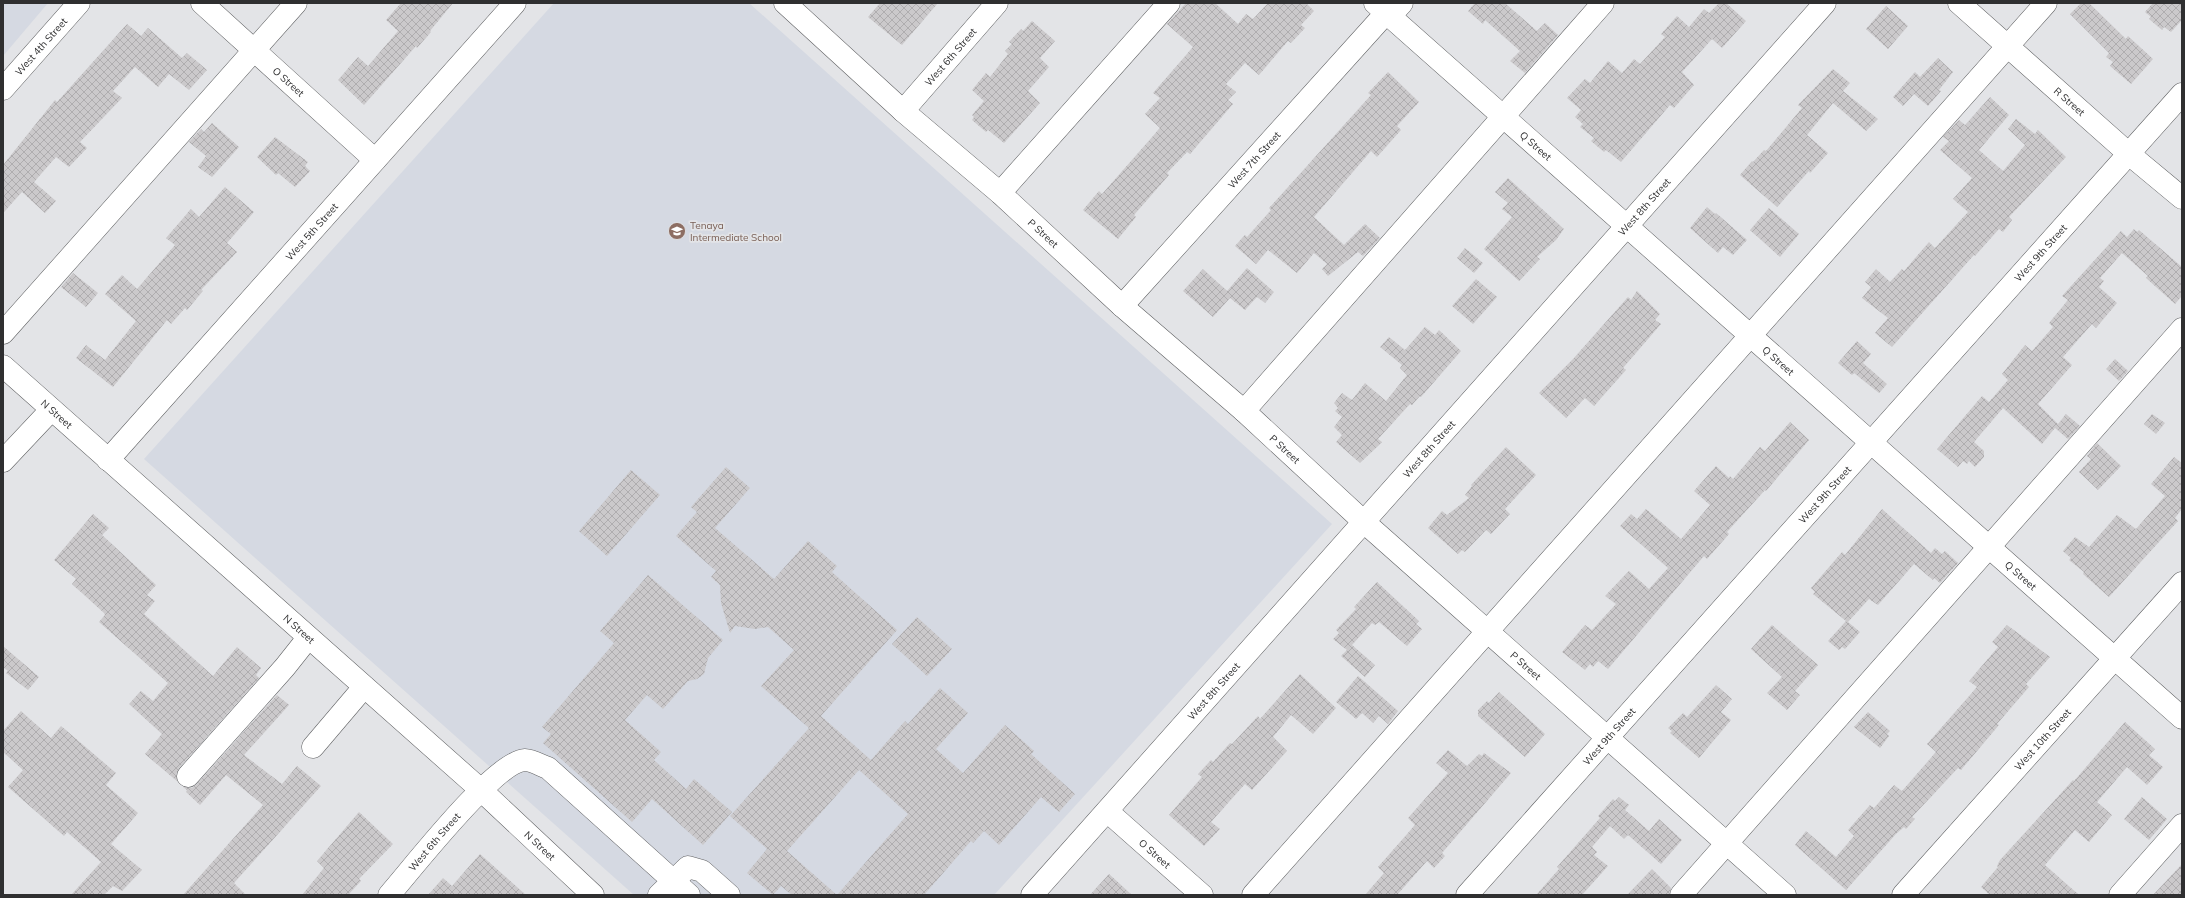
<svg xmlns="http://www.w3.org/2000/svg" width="2185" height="898" font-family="Mulish,sans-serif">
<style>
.built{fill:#d5d9e2}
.building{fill:url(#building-cross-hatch);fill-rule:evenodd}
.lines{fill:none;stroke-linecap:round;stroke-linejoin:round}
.minor-casing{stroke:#5f6062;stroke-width:23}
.minor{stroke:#fff;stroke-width:22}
.labels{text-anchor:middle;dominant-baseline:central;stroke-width:3.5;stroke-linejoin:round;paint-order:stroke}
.street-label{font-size:10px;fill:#2f2f30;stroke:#e3e4e7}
.education-label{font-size:10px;fill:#785e54;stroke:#e3e4e7;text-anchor:start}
</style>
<defs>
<pattern id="building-cross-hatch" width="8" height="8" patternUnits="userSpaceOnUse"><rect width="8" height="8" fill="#cbc9cb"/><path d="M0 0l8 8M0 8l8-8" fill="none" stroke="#afadaf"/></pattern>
</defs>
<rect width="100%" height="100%" fill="#e3e4e7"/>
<!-- built -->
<g class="built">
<path d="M 3,3 L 48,3 L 3,56 Z"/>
<path d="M 554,3 L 749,3 L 1332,524 L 994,895 L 634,895 L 144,459 Z"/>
</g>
<!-- building -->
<g class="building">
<path d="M 401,3 L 453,3 L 430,31 L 431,32 L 417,48 L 416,46 L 364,105 L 338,80 L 358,57 L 368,66 L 398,31 L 386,20 Z"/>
<path d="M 880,3 L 938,3 L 902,45 L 868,17 Z"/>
<path d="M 1186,3 L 1215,3 L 1238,24 L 1246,14 L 1253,19 L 1268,3 L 1306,3 L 1314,11 L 1301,25 L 1305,28 L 1291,43 L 1288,41 L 1259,75 L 1245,63 L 1226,84 L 1236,92 L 1228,100 L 1233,104 L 1190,154 L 1187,152 L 1167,173 L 1169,175 L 1134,215 L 1136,217 L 1118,239 L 1083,210 L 1099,191 L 1102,194 L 1160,128 L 1145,114 L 1160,98 L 1153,93 L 1193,47 L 1167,24 Z"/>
<path d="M 1475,3 L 1505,3 L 1537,31 L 1545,23 L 1558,35 L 1525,73 L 1510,61 L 1520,51 L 1485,20 L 1483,24 L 1468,11 Z"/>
<path d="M 1719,3 L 1726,3 L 1746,21 L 1722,48 L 1712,39 L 1682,72 L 1694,85 L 1674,108 L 1670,105 L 1621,162 L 1606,150 L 1604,152 L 1591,141 L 1594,138 L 1580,127 L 1583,124 L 1575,117 L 1581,110 L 1567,98 L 1585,79 L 1590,83 L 1608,61 L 1622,73 L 1634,59 L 1640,64 L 1665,37 L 1661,34 L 1677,16 L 1689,27 L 1704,9 L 1709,13 Z"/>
<path d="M 2081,3 L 2089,3 L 2126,39 L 2128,36 L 2153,59 L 2131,84 L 2110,66 L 2113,62 L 2106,57 L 2109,53 L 2070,14 Z"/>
<path d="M 2153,3 L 2182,3 L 2182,20 L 2171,32 L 2164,27 L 2162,30 L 2149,19 L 2151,17 L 2145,12 Z"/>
<path d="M 1886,6 L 1908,26 L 1888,49 L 1866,29 Z"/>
<path d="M 1032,21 L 1055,41 L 1040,58 L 1049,67 L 1028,91 L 1040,103 L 1004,143 L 988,130 L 986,132 L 972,120 L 974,117 L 972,115 L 984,101 L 972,90 L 986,73 L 990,77 L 1008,54 L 1005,51 L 1012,44 L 1009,42 L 1021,29 L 1023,31 Z"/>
<path d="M 127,24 L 141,36 L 148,28 L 182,58 L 187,53 L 207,70 L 189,90 L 169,74 L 158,87 L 135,67 L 113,91 L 122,98 L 80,142 L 87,148 L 69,167 L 56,157 L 34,182 L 56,201 L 45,213 L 22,192 L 3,213 L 3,165 L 55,100 L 57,102 Z"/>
<path d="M 1938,58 L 1953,72 L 1939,90 L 1941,91 L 1928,106 L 1914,94 L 1903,106 L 1893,97 L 1915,72 L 1920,77 Z"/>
<path d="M 1833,69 L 1850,83 L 1843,91 L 1878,119 L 1866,131 L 1833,103 L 1807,135 L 1828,153 L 1810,173 L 1809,171 L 1777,207 L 1740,175 L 1752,161 L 1753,162 L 1764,150 L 1766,151 L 1802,108 L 1798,105 Z"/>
<path d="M 1388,72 L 1419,102 L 1397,126 L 1401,130 L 1377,157 L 1371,151 L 1314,217 L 1344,245 L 1365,224 L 1380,238 L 1363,256 L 1358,252 L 1328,276 L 1322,269 L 1327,264 L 1314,253 L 1297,273 L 1268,250 L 1256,264 L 1235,246 L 1245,235 L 1247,237 L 1271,210 L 1269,208 L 1371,95 L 1368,93 Z"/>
<path d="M 1990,97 L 2009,115 L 1979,150 L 2003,171 L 2025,145 L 2008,129 L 2016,119 L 2035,134 L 2038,130 L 2066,157 L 2009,217 L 2012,220 L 2003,232 L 1999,229 L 1975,256 L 1974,255 L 1892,347 L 1875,333 L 1888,318 L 1862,298 L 1871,287 L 1865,282 L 1876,269 L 1890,282 L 1902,269 L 1904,271 L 1929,242 L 1935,248 L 1968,212 L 1953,199 L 1972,178 L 1940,150 L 1949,141 L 1943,137 L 1959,120 L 1965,125 Z"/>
<path d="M 212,123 L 239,147 L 212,177 L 198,167 L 206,156 L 189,142 L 201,129 L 204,132 Z"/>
<path d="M 275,137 L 308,162 L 305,166 L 310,171 L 295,187 L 278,173 L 276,175 L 257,157 Z"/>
<path d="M 1508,178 L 1564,229 L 1556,240 L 1537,257 L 1540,259 L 1519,281 L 1484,249 L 1512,217 L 1502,209 L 1508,203 L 1495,192 Z"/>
<path d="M 225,187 L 254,212 L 227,243 L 237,252 L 201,290 L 203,291 L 187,310 L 185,308 L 171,324 L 167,320 L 113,387 L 76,358 L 86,345 L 105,360 L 136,321 L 105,294 L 122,275 L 137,289 L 175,245 L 166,238 L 191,209 L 199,217 Z"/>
<path d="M 1707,207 L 1715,214 L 1716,213 L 1747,240 L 1733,255 L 1723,247 L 1718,253 L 1690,228 Z"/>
<path d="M 1769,208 L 1799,234 L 1780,257 L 1750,230 Z"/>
<path d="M 2134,229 L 2137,232 L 2139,230 L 2182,267 L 2182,296 L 2175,304 L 2146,278 L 2148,276 L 2122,253 L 2100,278 L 2104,281 L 2099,287 L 2117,303 L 2096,328 L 2092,324 L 2063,357 L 2072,365 L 2038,404 L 2058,424 L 2066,414 L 2080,426 L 2068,439 L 2055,428 L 2042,444 L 2003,408 L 1974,442 L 1984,451 L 1984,457 L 1975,467 L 1969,461 L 1967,464 L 1963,461 L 1958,467 L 1937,449 L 1982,396 L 1989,402 L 2008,380 L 2002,374 L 2025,345 L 2032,351 L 2053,327 L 2049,323 L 2068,300 L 2062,296 L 2121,231 L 2127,237 Z"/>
<path d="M 1465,248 L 1483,263 L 1474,273 L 1457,258 Z"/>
<path d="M 1247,268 L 1274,292 L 1265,303 L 1257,297 L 1245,310 L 1230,298 L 1213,317 L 1183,291 L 1203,269 L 1227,291 Z"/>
<path d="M 73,273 L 98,293 L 86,307 L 61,287 Z"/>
<path d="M 1476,279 L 1497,297 L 1473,324 L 1452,306 Z"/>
<path d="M 1637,291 L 1660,314 L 1655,320 L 1661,324 L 1623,368 L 1626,370 L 1594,406 L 1585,398 L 1566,418 L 1539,393 L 1573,359 L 1628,297 L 1631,300 Z"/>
<path d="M 1425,327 L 1435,335 L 1439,330 L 1461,351 L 1421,397 L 1420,396 L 1412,405 L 1410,404 L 1378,439 L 1382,442 L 1360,463 L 1336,442 L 1342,435 L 1334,427 L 1342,417 L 1335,411 L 1338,408 L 1334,403 L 1342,393 L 1352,400 L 1365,383 L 1386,401 L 1407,375 L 1400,368 L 1402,365 L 1380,347 L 1389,337 L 1405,350 Z"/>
<path d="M 1857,341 L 1871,354 L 1863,363 L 1887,384 L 1879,393 L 1854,373 L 1852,375 L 1838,363 Z"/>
<path d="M 2115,359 L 2128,371 L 2119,381 L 2106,369 Z"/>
<path d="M 2152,414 L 2165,423 L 2156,434 L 2144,424 Z"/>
<path d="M 1790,422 L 1809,440 L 1766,491 L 1765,490 L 1727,532 L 1729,534 L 1707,559 L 1704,556 L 1608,669 L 1598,661 L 1593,667 L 1590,664 L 1585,670 L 1562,652 L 1585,625 L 1592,630 L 1616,604 L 1605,596 L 1629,571 L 1649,589 L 1668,568 L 1620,526 L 1631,514 L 1637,519 L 1646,509 L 1681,539 L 1710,505 L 1694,491 L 1716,466 L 1729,478 L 1730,476 L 1733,479 L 1760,447 L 1765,451 Z"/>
<path d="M 2097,443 L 2121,466 L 2098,490 L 2079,472 L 2091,459 L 2087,456 Z"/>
<path d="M 1506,447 L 1536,475 L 1505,509 L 1510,514 L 1491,534 L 1486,530 L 1465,552 L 1462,550 L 1458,554 L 1428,528 L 1442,511 L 1447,515 L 1469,498 L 1465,495 L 1472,486 L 1471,485 Z"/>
<path d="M 2174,457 L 2182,463 L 2182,509 L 2175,518 L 2178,521 L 2109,597 L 2083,574 L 2084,572 L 2069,560 L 2071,558 L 2063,551 L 2075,537 L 2089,547 L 2117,515 L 2136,529 L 2165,496 L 2151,484 Z"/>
<path d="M 726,467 L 750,488 L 715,528 L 774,579 L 808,541 L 837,566 L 832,572 L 897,630 L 821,716 L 871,760 L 905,721 L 908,724 L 940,688 L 968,713 L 936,749 L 963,773 L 1005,725 L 1034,751 L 1031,754 L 1075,794 L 1059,812 L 1041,797 L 999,845 L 984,831 L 973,843 L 971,841 L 924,895 L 792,895 L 781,886 L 773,895 L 747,873 L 767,849 L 730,816 L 809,728 L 761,686 L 794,650 L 768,627 L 755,629 L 735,626 L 730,633 L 721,603 L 720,585 L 711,577 L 716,571 L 676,536 L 697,512 L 691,507 ZM 859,770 L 908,814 L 837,895 L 787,851 Z"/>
<path d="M 631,470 L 660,495 L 607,556 L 579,531 Z"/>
<path d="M 1882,509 L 1931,553 L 1935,548 L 1942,554 L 1945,551 L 1958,563 L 1940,583 L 1934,578 L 1933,580 L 1914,564 L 1878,605 L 1869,599 L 1848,622 L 1860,632 L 1845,649 L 1842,647 L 1839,650 L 1828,641 L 1846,621 L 1813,594 L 1815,592 L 1811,588 L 1842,552 L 1845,555 Z"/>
<path d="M 93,514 L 109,528 L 102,535 L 156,585 L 147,595 L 155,601 L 144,614 L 213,676 L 237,647 L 261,668 L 256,675 L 259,678 L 179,768 L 176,774 L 178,782 L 145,754 L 162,734 L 129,704 L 141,691 L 153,701 L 168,683 L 99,622 L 105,615 L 104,613 L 72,584 L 76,579 L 54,560 Z"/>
<path d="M 648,575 L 723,640 L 708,658 L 704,674 L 697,679 L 688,681 L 663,709 L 647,695 L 625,720 L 661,752 L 654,760 L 686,789 L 694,779 L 732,812 L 703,845 L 652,799 L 632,822 L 543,743 L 551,734 L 542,727 L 614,643 L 600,631 Z"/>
<path d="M 1377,582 L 1419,621 L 1416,624 L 1422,629 L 1407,646 L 1379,622 L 1375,625 L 1372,623 L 1352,645 L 1375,665 L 1365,677 L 1341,656 L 1347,650 L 1333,639 L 1339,633 L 1336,630 L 1356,609 L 1354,607 Z"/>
<path d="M 917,617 L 952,649 L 927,676 L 892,644 Z"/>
<path d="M 1772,625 L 1818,665 L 1795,691 L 1800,695 L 1787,710 L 1767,693 L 1782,677 L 1751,649 Z"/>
<path d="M 2007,625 L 2050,657 L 2026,684 L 2029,687 L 1997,724 L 1999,725 L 1961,770 L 1958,768 L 1912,817 L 1915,819 L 1906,829 L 1904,827 L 1896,834 L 1846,890 L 1795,845 L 1806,831 L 1836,857 L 1854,836 L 1848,830 L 1870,805 L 1874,808 L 1894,785 L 1902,791 L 1936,752 L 1927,744 L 1977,687 L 1969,681 L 1998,647 L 1992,642 Z"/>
<path d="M 3,646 L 39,677 L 28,690 L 6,673 L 8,671 L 3,667 Z"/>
<path d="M 1300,674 L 1336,708 L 1313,734 L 1291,715 L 1273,737 L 1287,751 L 1252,790 L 1245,784 L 1211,822 L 1220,829 L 1204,846 L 1169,815 L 1202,777 L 1198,774 L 1211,760 L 1213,762 L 1230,743 L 1232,744 L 1258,716 L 1260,719 Z"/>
<path d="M 1358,676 L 1398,711 L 1388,724 L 1379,716 L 1373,723 L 1362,713 L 1356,719 L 1336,702 Z"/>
<path d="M 1716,685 L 1732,699 L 1721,712 L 1731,720 L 1699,758 L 1670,733 L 1672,731 L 1668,728 L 1683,713 L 1687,717 Z"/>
<path d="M 1499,692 L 1545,734 L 1525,757 L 1478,716 L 1478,710 L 1487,701 L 1489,703 Z"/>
<path d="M 277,695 L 289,705 L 244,755 L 282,784 L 297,766 L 321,786 L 234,883 L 246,895 L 183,895 L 263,805 L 226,775 L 200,805 L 186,792 L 187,790 L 183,787 L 192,788 L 197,784 Z"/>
<path d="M 21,711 L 51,738 L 61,726 L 116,773 L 106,785 L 138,813 L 111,844 L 142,870 L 122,891 L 113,886 L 104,895 L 71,895 L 101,862 L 67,832 L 64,836 L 8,787 L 23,770 L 3,752 L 3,731 Z"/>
<path d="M 1868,712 L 1890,731 L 1887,734 L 1889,736 L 1880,748 L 1854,727 Z"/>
<path d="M 2125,722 L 2155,749 L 2149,755 L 2163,767 L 2147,785 L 2127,767 L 2097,802 L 2112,815 L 2089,842 L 2075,830 L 2045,865 L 2079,895 L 1990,895 L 1981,887 L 1998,867 L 1997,866 L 2000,860 L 2073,780 L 2074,781 Z"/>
<path d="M 1448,750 L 1467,766 L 1479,754 L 1482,756 L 1484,753 L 1511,773 L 1442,853 L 1445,856 L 1434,868 L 1427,861 L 1397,895 L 1365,895 L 1384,873 L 1378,867 L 1415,825 L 1408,818 L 1448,773 L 1436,763 Z"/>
<path d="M 1619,797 L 1629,805 L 1625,810 L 1649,831 L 1659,819 L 1682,840 L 1661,864 L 1628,835 L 1624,839 L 1610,826 L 1592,847 L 1597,852 L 1594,855 L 1608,866 L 1582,895 L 1536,895 L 1559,869 L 1557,867 L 1600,818 L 1598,816 L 1613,799 L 1615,801 Z"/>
<path d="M 2142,797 L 2167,819 L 2149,840 L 2124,819 Z"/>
<path d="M 359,812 L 393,844 L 359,879 L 361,881 L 348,895 L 302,895 L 324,868 L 317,861 Z"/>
<path d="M 480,854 L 526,895 L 428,895 L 443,878 L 452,886 Z"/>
<path d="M 2182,864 L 2182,895 L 2153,895 Z"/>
<path d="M 1652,869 L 1671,888 L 1669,895 L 1627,895 Z"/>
<path d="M 1109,874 L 1132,895 L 1090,895 Z"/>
</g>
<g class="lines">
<!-- minor casing -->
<g class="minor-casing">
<g id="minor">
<path id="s1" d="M 202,3 L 375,160"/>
<path id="s2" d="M 785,3 L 903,111 L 1000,193 L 1122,306 L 1244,411 L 1364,522 L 1785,895"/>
<path id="s3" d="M 1375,3 L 2182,718"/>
<path id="s4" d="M 1959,3 L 2129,154 L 2182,198"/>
<path d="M 1390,16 L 1402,3"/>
<path id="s5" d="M 3,89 L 79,3"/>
<path id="s6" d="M 903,111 L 997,3"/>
<path d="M 1000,193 L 1169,3"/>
<path id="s7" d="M 1122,306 L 1386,13"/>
<path d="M 3,333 L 296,3"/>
<path id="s8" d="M 3,366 L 481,790 L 593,895"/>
<path d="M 1244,411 L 1603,3"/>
<path id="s9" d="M 108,460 L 515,3"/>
<path d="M 3,461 L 51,410"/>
<path d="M 313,747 L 364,687"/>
<path d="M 188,776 L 285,667 L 308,638"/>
<path id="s10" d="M 1107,811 L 1202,895"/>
<path id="s11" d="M 389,895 C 412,869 495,761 525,760 C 532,760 542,766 548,768 L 689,895"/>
<path d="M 659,895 L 688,867 L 702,871 L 729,895"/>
<path id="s12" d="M 1032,895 L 1825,3"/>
<path d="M 1253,895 L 2046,3"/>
<path id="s13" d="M 1467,895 L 2182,94"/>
<path d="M 1681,895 L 2182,329"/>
<path id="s14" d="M 1903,895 L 2182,583"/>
<path d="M 2120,895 L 2182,825"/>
</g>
</g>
<!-- minor -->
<use href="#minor" class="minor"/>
</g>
<!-- icons -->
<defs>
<g id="school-disc" transform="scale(0.9)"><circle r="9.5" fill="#8d6e63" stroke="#e3e4e7"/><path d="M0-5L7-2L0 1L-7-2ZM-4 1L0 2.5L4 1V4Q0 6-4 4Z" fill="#fff"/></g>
</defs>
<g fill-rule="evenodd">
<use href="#school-disc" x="677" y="231"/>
</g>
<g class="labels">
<!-- street labels -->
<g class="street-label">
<text stroke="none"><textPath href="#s5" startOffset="57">West 4th Street</textPath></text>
<text stroke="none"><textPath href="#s6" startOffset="72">West 6th Street</textPath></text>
<text stroke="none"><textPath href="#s1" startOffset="117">O Street</textPath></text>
<text stroke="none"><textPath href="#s4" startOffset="148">R Street</textPath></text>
<text stroke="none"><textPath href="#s3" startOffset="215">Q Street</textPath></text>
<text stroke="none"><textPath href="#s7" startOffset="197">West 7th Street</textPath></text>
<text stroke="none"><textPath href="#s12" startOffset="921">West 8th Street</textPath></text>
<text stroke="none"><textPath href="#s9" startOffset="306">West 5th Street</textPath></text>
<text stroke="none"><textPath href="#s2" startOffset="346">P Street</textPath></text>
<text stroke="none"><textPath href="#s13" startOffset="861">West 9th Street</textPath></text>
<text stroke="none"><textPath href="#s3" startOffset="539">Q Street</textPath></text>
<text stroke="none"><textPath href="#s8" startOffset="72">N Street</textPath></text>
<text stroke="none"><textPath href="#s2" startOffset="670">P Street</textPath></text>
<text stroke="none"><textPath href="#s12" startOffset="597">West 8th Street</textPath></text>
<text stroke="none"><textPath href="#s13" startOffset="537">West 9th Street</textPath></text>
<text stroke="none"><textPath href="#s3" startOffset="863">Q Street</textPath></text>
<text stroke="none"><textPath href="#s8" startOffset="396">N Street</textPath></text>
<text stroke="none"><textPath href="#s2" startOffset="994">P Street</textPath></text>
<text stroke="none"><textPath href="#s12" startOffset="273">West 8th Street</textPath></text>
<text stroke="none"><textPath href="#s13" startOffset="213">West 9th Street</textPath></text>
<text stroke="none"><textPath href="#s14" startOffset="209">West 10th Street</textPath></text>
<text stroke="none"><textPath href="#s11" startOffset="70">West 6th Street</textPath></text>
<text stroke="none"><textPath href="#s8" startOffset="720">N Street</textPath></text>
<text stroke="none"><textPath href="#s10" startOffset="64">O Street</textPath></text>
</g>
<!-- education labels -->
<g class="education-label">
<text x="690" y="225">Tenaya<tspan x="690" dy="12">Intermediate School</tspan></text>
</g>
</g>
<!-- border -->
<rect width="2185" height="898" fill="none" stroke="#2f2f30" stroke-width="8"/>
</svg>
